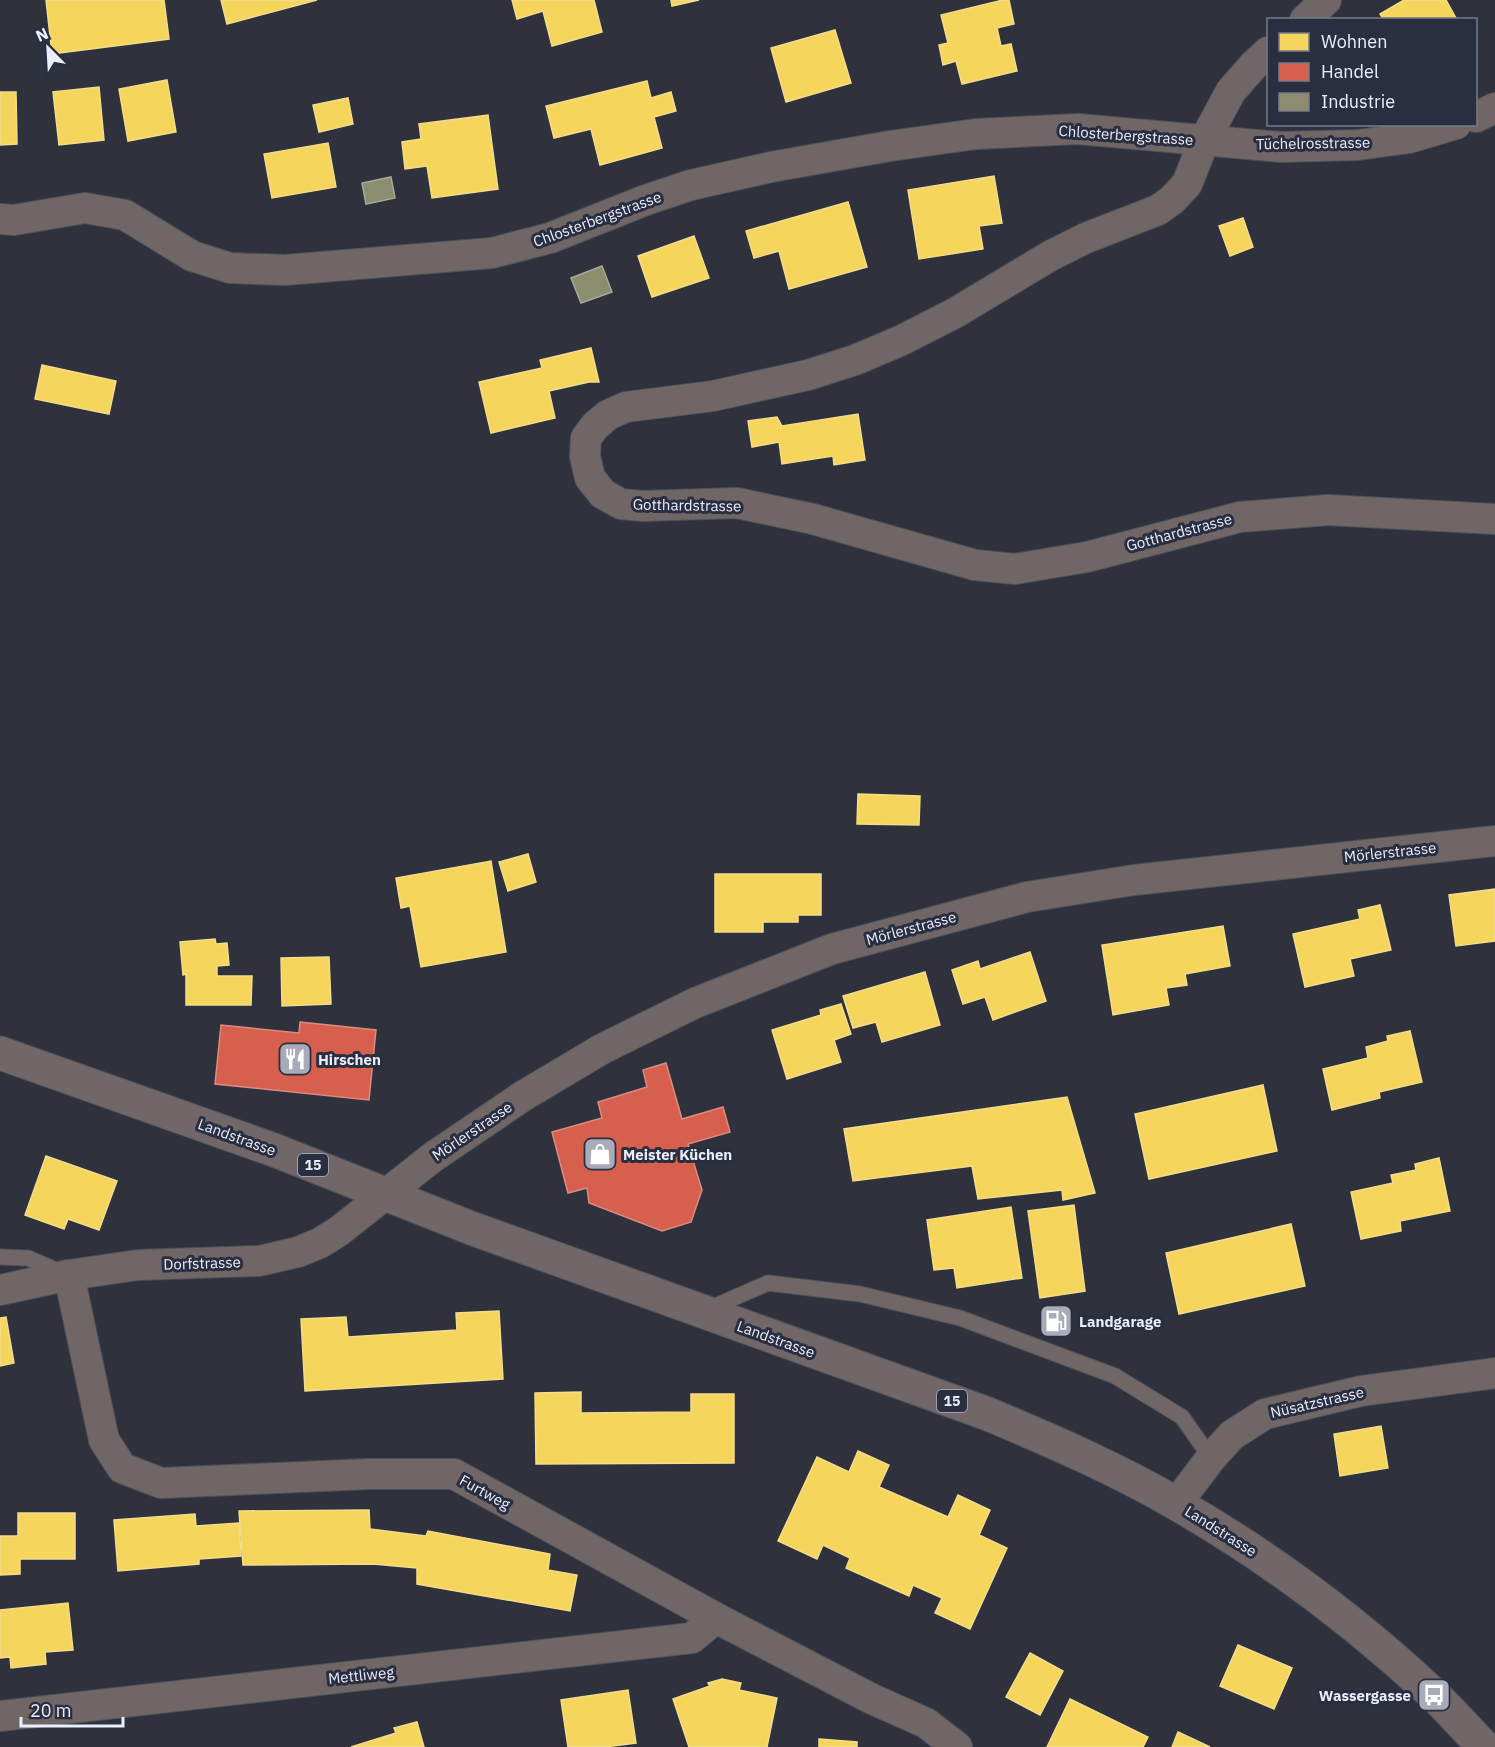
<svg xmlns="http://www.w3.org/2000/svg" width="1495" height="1747" font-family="'IBM Plex Sans',sans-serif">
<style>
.homes{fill:#f6d55c;stroke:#f3dc8c;stroke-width:1.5}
.shops{fill:#d6604d;stroke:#dc8b81;stroke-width:1.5}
.industry{fill:#8c8c6e;stroke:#a8a998;stroke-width:1.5}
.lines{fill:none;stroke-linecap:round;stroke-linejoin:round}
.service-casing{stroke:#4e515a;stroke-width:17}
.minor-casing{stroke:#4e515a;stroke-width:32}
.primary-casing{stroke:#4e515a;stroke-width:35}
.service{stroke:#716666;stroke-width:15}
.minor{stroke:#716666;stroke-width:30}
.primary{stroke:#716769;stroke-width:33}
.labels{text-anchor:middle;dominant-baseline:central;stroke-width:6;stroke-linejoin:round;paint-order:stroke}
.shield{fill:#2a2e41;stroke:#b1b4c3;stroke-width:1.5}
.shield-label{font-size:14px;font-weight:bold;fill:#ebeefb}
.street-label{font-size:15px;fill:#ebeefb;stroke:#2a2e41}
.poi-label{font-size:15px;font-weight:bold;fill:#ebeefb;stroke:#2a2e41;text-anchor:start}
</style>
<rect width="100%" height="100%" fill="#2f323c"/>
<!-- homes -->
<g class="homes">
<path d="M 46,0 L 164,0 L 169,39 L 52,54 Z"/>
<path d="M 221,0 L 317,0 L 227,24 Z"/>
<path d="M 512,0 L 594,0 L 602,32 L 552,46 L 543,11 L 517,19 Z"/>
<path d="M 671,0 L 699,0 L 672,6 Z"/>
<path d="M 1003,0 L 1009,0 L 1014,24 L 997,28 L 1001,46 L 1011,44 L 1017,71 L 962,84 L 956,61 L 943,65 L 939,45 L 948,43 L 941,15 Z"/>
<path d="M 1404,0 L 1446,0 L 1457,20 L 1384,20 L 1380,14 Z"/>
<path d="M 835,30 L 851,83 L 786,102 L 771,48 Z"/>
<path d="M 167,80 L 176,132 L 128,141 L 119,89 Z"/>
<path d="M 647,81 L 651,98 L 671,92 L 676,111 L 654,117 L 662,148 L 600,165 L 591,129 L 554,138 L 546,106 Z"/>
<path d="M 99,87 L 104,140 L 59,145 L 53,92 Z"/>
<path d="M 0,92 L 16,92 L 17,144 L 0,145 Z"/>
<path d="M 348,98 L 353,124 L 319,132 L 313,105 Z"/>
<path d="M 488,115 L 498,189 L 432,198 L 427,166 L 405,169 L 402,142 L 421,139 L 419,124 Z"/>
<path d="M 328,143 L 336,187 L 272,198 L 264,154 Z"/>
<path d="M 994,176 L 1002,223 L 979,226 L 983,249 L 919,259 L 908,190 Z"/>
<path d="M 848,202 L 867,267 L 789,289 L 779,251 L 754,258 L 746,231 Z"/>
<path d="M 1243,218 L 1253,247 L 1230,256 L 1219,226 Z"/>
<path d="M 694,236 L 709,278 L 652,297 L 638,256 Z"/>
<path d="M 591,348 L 599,382 L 589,382 L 549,391 L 555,418 L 491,433 L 479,382 L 542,368 L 540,360 Z"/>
<path d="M 42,365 L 116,381 L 109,414 L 35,399 Z"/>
<path d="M 858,414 L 865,460 L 834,465 L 833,456 L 782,464 L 779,442 L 752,447 L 748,421 L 777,417 L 782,426 Z"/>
<path d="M 858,794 L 920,796 L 919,825 L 857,824 Z"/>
<path d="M 528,854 L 536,882 L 508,891 L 499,862 Z"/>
<path d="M 491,861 L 506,952 L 421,967 L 410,906 L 401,908 L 396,878 Z"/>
<path d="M 715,874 L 821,874 L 821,915 L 798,915 L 798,922 L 763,922 L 763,932 L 715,932 Z"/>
<path d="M 1495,889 L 1495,941 L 1456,946 L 1449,895 Z"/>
<path d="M 1380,905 L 1391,950 L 1350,959 L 1354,976 L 1305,987 L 1293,934 L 1360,919 L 1358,910 Z"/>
<path d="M 1223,926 L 1230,966 L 1185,974 L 1187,985 L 1166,988 L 1169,1005 L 1113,1015 L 1102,945 Z"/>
<path d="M 215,939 L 216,944 L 227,943 L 229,965 L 217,966 L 217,976 L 252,976 L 251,1005 L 186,1005 L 186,974 L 183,975 L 180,942 Z"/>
<path d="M 1030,952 L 1046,1001 L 993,1020 L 985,997 L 963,1004 L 952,970 L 978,961 L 980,969 Z"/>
<path d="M 329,957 L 331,1004 L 282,1006 L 281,958 Z"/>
<path d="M 925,972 L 940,1025 L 882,1042 L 876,1022 L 853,1028 L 843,996 Z"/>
<path d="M 841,1004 L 851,1034 L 834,1040 L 841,1062 L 787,1079 L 772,1030 L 821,1015 L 820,1010 Z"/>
<path d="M 1410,1031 L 1422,1082 L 1379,1092 L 1380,1098 L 1332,1110 L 1323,1069 L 1368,1058 L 1366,1047 L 1388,1041 L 1387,1036 Z"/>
<path d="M 1263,1085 L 1277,1151 L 1149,1179 L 1135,1114 Z"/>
<path d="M 1067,1097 L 1095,1193 L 1063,1200 L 1062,1190 L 978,1199 L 972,1166 L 853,1181 L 844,1129 Z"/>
<path d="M 46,1156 L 117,1181 L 99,1230 L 68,1219 L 64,1229 L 25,1215 Z"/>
<path d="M 1439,1158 L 1450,1211 L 1400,1221 L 1401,1231 L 1361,1239 L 1351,1192 L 1393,1183 L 1391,1175 L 1416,1170 L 1415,1164 Z"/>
<path d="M 1074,1205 L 1085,1291 L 1040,1298 L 1028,1211 Z"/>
<path d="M 1011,1207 L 1022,1278 L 957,1288 L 954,1268 L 934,1270 L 927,1220 Z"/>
<path d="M 1291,1224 L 1305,1286 L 1179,1314 L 1166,1253 Z"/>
<path d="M 499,1311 L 503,1379 L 305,1391 L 301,1319 L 346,1317 L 348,1337 L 457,1330 L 456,1313 Z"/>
<path d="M 6,1317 L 14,1363 L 0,1366 L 0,1318 Z"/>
<path d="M 581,1392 L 581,1413 L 691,1412 L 691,1394 L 734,1394 L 734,1463 L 536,1464 L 535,1393 Z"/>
<path d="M 1381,1426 L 1388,1468 L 1340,1476 L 1334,1434 Z"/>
<path d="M 858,1451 L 889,1465 L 879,1487 L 948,1517 L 958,1495 L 990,1510 L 979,1535 L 1007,1548 L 970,1629 L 935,1613 L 942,1598 L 913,1585 L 909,1596 L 846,1568 L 850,1558 L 823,1545 L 817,1559 L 778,1541 L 817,1457 L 849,1472 Z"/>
<path d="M 369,1510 L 370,1529 L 426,1536 L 428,1531 L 550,1554 L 548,1570 L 577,1575 L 570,1611 L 417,1584 L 417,1568 L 373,1564 L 243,1565 L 239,1511 Z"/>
<path d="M 18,1513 L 75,1513 L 75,1559 L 20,1559 L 20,1574 L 0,1575 L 0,1536 L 18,1536 Z"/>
<path d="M 195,1514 L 196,1526 L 239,1523 L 241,1556 L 199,1559 L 199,1564 L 118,1571 L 114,1520 Z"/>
<path d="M 68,1603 L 73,1650 L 45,1652 L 46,1664 L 11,1668 L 10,1657 L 0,1658 L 0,1610 Z"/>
<path d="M 1238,1645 L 1292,1668 L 1274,1709 L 1220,1686 Z"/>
<path d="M 1030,1653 L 1063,1671 L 1040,1715 L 1006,1697 Z"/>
<path d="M 722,1679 L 741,1683 L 739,1690 L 777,1698 L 767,1747 L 689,1747 L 673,1699 L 710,1686 L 708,1683 Z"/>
<path d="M 628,1690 L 636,1743 L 605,1747 L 568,1747 L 561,1700 Z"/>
<path d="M 1070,1699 L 1148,1737 L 1143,1747 L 1047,1747 Z"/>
<path d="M 417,1722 L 424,1747 L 351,1747 L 396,1733 L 394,1728 Z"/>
<path d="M 1178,1732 L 1210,1747 L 1172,1747 Z"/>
<path d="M 819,1739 L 857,1742 L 857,1747 L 819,1747 Z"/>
</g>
<!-- shops -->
<g class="shops">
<path d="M 300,1022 L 376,1030 L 369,1100 L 215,1084 L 221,1025 L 299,1033 Z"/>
<path d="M 666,1063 L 682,1119 L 723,1107 L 730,1132 L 688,1144 L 702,1190 L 691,1222 L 662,1231 L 589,1203 L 587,1188 L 568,1193 L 552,1132 L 602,1118 L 598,1102 L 647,1087 L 643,1070 Z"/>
</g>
<!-- industry -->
<g class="industry">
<path d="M 391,177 L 395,198 L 366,204 L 362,183 Z"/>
<path d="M 602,266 L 612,292 L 581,303 L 571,278 Z"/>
</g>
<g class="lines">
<!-- service casing -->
<g class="service-casing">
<g id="service">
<path d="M 0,1257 L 28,1258 L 63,1273"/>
<path d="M 706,1310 L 768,1283 L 860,1294 L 960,1318 L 1115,1376 L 1182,1417 L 1211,1458"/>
</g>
</g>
<!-- minor casing -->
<g class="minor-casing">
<g id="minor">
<path d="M 1305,20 L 1326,0"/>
<path d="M 1268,52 L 1254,65 L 1231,91 L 1204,141 L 1187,184 L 1172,200 L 1158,210 L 1086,238 L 1050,256 L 955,313 L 900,341 L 855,360 L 808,375 L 713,396 L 626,407 L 608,415 L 595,426 L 586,438 L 585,456 L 590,478 L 603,494 L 621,504 L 642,506 L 737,503 L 813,519 L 975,565 L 1015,569 L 1087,557 L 1240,517 L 1328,510 L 1495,519"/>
<path d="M 1476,117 L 1495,108"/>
<path d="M 0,219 L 14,220 L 85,208 L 125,215 L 192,256 L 230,268 L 285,270 L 492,253 L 550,238 L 646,200 L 691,185 L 771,167 L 890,146 L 976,134 L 1078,129 L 1281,147 L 1358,145 L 1409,138 L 1456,124"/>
<path d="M 69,1275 L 104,1440 L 122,1468 L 161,1483 L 369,1474 L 454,1474 L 716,1618 L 872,1699 L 926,1723 L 957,1747"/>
<path d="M 0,1290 L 69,1275 L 138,1265 L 259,1261 L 298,1252 L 320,1243 L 339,1231 L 433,1157 L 523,1096 L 602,1049 L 695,1003 L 832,949 L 1027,897 L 1134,880 L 1495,841"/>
<path d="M 1177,1503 L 1211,1458 L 1232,1435 L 1265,1414 L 1361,1391 L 1495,1373"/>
<path d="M 0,1716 L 692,1638 L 716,1618"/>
</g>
</g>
<!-- primary casing -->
<g class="primary-casing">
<path id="primary" d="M 0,1053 L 274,1150 L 471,1228 L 988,1414 C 1052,1441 1117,1469 1177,1504 C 1269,1557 1356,1622 1433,1694 C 1451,1711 1467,1730 1484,1747"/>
</g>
<!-- service -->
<use href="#service" class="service"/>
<!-- minor -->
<use href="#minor" class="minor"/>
<!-- primary -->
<use href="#primary" class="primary"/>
</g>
<!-- icons -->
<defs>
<g id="restaurant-square" transform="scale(1.725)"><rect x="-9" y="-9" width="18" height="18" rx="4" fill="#a9acb8" stroke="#2a2e41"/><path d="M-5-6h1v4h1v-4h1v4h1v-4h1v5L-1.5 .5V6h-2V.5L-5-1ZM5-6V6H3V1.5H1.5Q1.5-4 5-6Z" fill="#fff"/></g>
<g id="shop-square" transform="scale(1.725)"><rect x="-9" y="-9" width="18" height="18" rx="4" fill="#a9acb8" stroke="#2a2e41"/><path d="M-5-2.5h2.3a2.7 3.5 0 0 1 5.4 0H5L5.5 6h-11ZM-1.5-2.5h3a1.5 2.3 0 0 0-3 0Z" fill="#fff"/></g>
<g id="fuel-square" transform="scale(1.725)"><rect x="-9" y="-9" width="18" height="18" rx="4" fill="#a9acb8" stroke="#2a2e41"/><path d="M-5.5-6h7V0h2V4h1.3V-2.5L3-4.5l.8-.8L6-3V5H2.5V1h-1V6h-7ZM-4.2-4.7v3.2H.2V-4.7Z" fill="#fff"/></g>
<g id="bus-square" transform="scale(1.725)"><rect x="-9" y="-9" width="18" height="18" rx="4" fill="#a9acb8" stroke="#2a2e41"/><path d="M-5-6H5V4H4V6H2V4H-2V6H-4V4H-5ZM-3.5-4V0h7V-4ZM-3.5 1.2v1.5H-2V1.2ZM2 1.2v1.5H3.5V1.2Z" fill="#fff"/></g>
</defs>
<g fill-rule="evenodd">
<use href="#restaurant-square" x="295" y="1059"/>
<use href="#shop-square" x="600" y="1154"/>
<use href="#fuel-square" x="1056" y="1321"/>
<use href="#bus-square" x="1434" y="1695"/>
</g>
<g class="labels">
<!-- shield labels -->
<g class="shield">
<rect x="298" y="1154" width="30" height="22" rx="4.5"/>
<rect x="937" y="1390" width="30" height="22" rx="4.5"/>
</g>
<g class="shield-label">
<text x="313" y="1165">15</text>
<text x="952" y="1401">15</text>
</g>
<!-- street labels -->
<g class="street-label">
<text transform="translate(1126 135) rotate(4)">Chlosterbergstrasse</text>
<text transform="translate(1313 143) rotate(-1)">Tüchelrosstrasse</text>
<text transform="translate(597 219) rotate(-20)">Chlosterbergstrasse</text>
<text transform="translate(687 505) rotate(1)">Gotthardstrasse</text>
<text transform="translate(1179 532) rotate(-15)">Gotthardstrasse</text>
<text transform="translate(1390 852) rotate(-6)">Mörlerstrasse</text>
<text transform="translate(911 928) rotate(-15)">Mörlerstrasse</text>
<text transform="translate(472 1131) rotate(-34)">Mörlerstrasse</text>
<text transform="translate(237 1137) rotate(20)">Landstrasse</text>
<text transform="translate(202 1263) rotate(-2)">Dorfstrasse</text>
<text transform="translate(776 1339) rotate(20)">Landstrasse</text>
<text transform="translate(1317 1402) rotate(-13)">Nüsatzstrasse</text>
<text transform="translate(485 1492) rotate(29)">Furtweg</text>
<text transform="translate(1221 1531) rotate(32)">Landstrasse</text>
<text transform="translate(361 1675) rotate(-6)">Mettliweg</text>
</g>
<!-- poi labels -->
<g class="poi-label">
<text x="318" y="1059">Hirschen</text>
<text x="623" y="1154">Meister Küchen</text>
<text x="1079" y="1321">Landgarage</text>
<text x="1411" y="1695" text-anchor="end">Wassergasse</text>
</g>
</g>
<!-- legend -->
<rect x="1267" y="18" width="210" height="108" fill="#2a2e41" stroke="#777b8b" stroke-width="1.5"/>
<rect x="1279" y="33" width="30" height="18" fill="#f6d55c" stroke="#777b8b" stroke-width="1.5"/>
<text x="1321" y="48" font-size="18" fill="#ebeefb">Wohnen</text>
<rect x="1279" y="63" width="30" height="18" fill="#d6604d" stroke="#777b8b" stroke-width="1.5"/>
<text x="1321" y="78" font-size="18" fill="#ebeefb">Handel</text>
<rect x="1279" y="93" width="30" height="18" fill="#8c8c6e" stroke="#777b8b" stroke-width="1.5"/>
<text x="1321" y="108" font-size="18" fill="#ebeefb">Industrie</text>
<!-- north arrow -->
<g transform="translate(48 48) rotate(336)" stroke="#2a2e41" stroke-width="4.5" paint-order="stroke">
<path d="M0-4.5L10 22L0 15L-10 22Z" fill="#ebeefb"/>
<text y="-9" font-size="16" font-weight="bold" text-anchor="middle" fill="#ebeefb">N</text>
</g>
<!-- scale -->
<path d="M21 1717v9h102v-9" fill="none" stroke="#ebeefb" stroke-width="3"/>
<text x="30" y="1717" font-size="18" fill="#ebeefb" stroke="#2a2e41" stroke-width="4.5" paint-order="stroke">20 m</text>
</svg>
